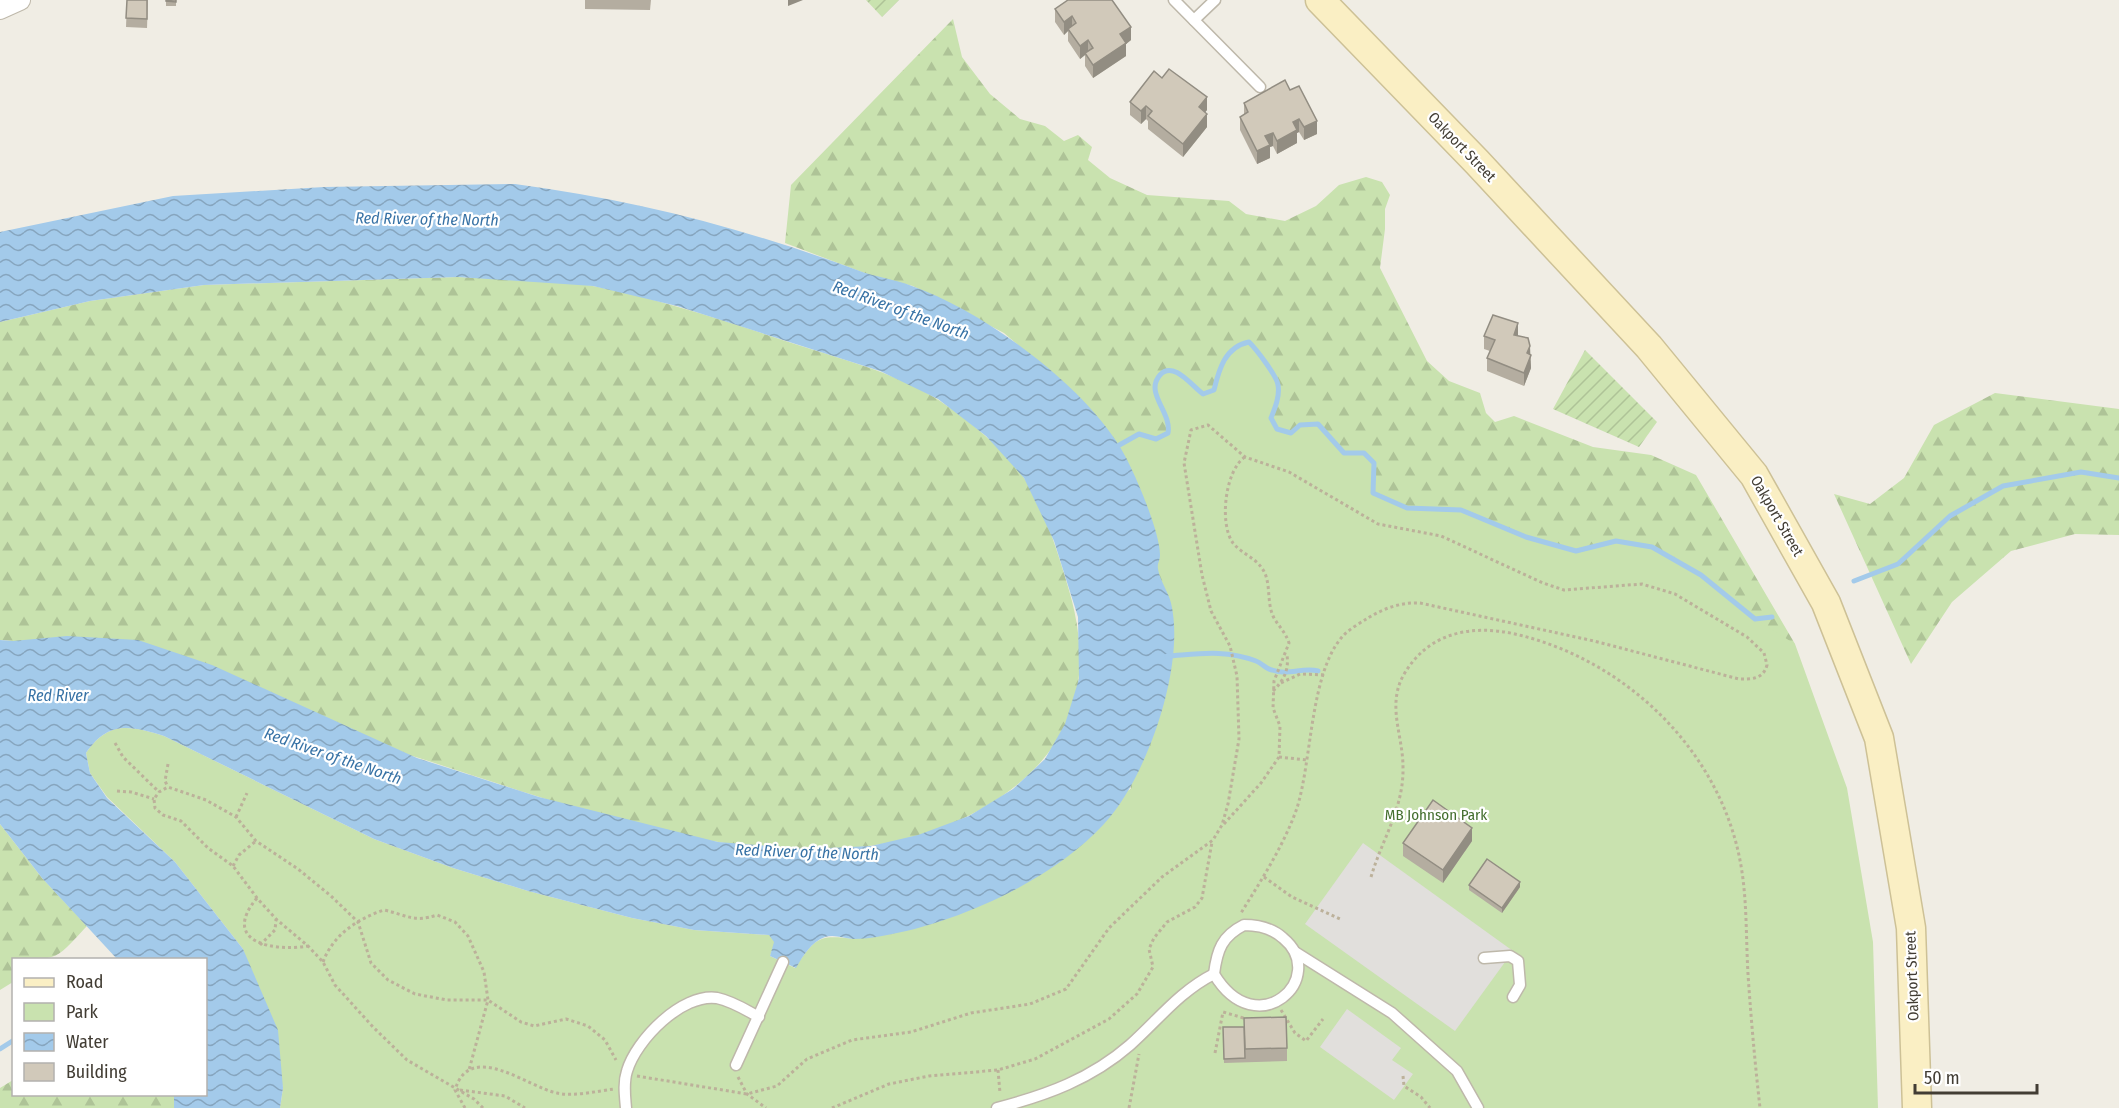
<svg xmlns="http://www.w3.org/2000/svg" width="2119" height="1108" font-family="'Fira Sans Condensed',sans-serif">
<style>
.forest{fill:url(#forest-firs)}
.park{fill:#c9e2af}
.garden{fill:url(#garden-furrows)}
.parking{fill:#e1dfdc}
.water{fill:url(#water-waves)}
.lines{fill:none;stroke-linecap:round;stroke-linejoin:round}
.stream{stroke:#a3caea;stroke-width:5}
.lane-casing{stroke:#beb8aa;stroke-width:13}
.street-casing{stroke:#beb8aa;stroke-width:22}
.secondary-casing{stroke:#cdc196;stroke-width:31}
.path{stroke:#bcb19a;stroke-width:3;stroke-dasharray:3 3;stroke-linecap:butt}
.lane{stroke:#fff;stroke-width:10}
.street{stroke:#fff;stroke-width:20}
.secondary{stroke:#faefc4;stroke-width:28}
.wall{fill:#b4ada0}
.shaded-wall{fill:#928d82}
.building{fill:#d1c9ba;stroke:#928d82;stroke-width:1.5}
.labels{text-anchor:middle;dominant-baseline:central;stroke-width:4.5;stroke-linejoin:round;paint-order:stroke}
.street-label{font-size:15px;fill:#423d34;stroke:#fff}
.park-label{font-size:15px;fill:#436e2d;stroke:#fff}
.water-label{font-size:16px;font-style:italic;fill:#3772a5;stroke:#fff}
</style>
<defs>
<pattern id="forest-firs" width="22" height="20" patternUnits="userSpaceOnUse" patternTransform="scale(1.5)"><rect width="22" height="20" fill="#c9e2af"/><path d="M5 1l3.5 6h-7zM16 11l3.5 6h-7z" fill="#aec397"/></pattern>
<pattern id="garden-furrows" width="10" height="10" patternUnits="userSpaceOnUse" patternTransform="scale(1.5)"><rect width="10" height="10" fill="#c9e2af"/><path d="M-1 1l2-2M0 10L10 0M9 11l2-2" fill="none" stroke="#aec397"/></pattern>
<pattern id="water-waves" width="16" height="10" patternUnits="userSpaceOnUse" patternTransform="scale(1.5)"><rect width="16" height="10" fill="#a3caea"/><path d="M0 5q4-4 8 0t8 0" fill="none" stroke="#86a5be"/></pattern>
</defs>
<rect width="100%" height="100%" fill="#f0ede4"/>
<!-- forest -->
<g class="forest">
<path d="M 953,19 L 962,57 L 990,94 L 1020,119 L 1045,126 L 1064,141 L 1078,135 L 1092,147 L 1088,160 L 1110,178 L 1147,195 L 1229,201 L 1246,214 L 1285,221 L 1316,206 L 1339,185 L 1366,177 L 1382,182 L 1390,195 L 1385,209 L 1385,229 L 1380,268 L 1427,361 L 1449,381 L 1480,393 L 1486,413 L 1495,422 L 1514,416 L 1593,447 L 1651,455 L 1696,475 L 1795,644 L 1778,647 L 895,1108 L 666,1108 L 1131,789 L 1026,352 L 1004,333 L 913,286 L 875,277 L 785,243 L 791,185 Z"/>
<path d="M 458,277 C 504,280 553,278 598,287 C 667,301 734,324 801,346 C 848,361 899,374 940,401 C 970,421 1001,447 1022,475 C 1040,501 1053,537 1062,567 C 1074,605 1082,634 1079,675 C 1071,776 959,835 869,846 C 716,865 562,803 419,758 C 285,717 148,680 13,641 L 0,640 L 0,322 L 90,301 L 204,285 Z"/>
<path d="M 1995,393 L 2119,409 L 2119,535 L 2075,534 L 2011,551 L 1952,602 L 1911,664 L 1834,494 L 1870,504 L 1904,478 L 1934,425 Z"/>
<path d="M 0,824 L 42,878 L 87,926 C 55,960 60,959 14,960 L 13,982 L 0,990 Z"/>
<path d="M 13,1080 L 14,1094 L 174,1095 L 174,1108 L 0,1108 L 0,1088 Z"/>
</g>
<!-- park -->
<path class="park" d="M 1249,342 C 1256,349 1277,376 1278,385 C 1280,396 1275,408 1272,418 L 1277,429 L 1291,433 L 1300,425 L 1318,424 L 1344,452 L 1364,453 L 1374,463 L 1373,493 L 1407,508 L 1461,510 L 1526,537 L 1576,551 L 1616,541 L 1652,547 L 1701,575 L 1755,619 L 1795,644 L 1847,788 L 1873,942 L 1878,1108 L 280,1108 L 283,1088 L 243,949 L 175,862 L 107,797 L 90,773 L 86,753 C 109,720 130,726 164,736 L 374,839 L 453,868 L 528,891 L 632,918 L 694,930 L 769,935 L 775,942 L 770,956 L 795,968 C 815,938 818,934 854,939 L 1131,789 L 1151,746 L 1174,656 L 1172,604 L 1157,568 L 1160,553 L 1135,475 L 1119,444 L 1139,434 L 1156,439 L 1168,433 C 1171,413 1144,393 1160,375 C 1173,360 1192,386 1203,394 L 1214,390 C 1219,369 1225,347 1249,342 Z"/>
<!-- garden -->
<g class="garden">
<path d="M 866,0 L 899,0 L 882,17 Z"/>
<path d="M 1585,350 L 1657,422 L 1639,447 L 1553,409 Z"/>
</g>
<!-- parking -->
<g class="parking">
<path d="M 1363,843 L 1513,951 L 1455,1031 L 1305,924 Z"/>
<path d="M 1347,1009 L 1401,1048 L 1392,1060 L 1413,1074 L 1394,1100 L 1320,1047 Z"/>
</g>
<!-- water -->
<path class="water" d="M 515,184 C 636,200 743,228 857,270 C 875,277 894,279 912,286 C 983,311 1081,383 1120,447 C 1133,468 1160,531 1160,555 C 1160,561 1157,563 1158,569 C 1160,581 1168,591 1171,603 C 1186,665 1147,778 1104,824 C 1053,880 956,924 882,936 C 873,938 862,939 853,939 C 843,938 834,934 825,937 C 811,942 803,956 796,968 L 770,956 L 774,942 L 769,935 L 694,930 L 632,918 L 528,891 L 453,868 L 374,839 L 164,736 C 130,726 109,720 86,753 L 90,773 L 107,798 L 175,862 L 243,949 L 278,1030 L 283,1088 L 280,1108 L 174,1108 L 174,1095 L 206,1094 L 206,960 L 117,959 L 42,878 L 0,824 L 0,640 L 13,641 L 67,636 L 138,640 L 212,665 L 417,758 L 539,797 L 718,842 L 807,849 L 871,846 L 918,835 L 969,816 L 1013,789 L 1045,759 L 1065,724 L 1079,679 L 1078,617 L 1054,541 L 1024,478 L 986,436 L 938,399 L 880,371 L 677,306 L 593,286 L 458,277 L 204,285 L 90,301 L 0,322 L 0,232 L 173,196 L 324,187 Z"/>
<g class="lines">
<!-- stream -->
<g class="stream">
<path d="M 1114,448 L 1139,434 L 1156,439 L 1168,433 C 1172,412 1144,393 1160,375 C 1173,360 1192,386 1203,394 L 1214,390 C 1219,369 1225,347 1249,342 C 1256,349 1277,376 1278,385 C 1280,396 1275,408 1271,418 L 1277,429 L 1291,433 L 1300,425 L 1318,424 L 1344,453 L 1364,453 L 1374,463 L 1373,493 L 1407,508 L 1461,510 L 1526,537 L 1576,551 L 1616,541 L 1652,547 L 1701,575 L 1755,619 L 1772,617"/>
<path d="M 1854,581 L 1898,564 L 1950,516 L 2003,486 L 2081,472 L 2119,478"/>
<path d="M 1167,656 C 1198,654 1225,649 1256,661 C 1262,663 1266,669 1272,670 C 1289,676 1302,667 1318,671"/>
<path d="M 0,1049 L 14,1040"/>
</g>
<!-- lane casing -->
<g class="lane-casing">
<g id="lane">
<path d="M 1174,0 L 1260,87"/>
<path d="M 1194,20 L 1215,0"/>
<path d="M 1244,925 C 1259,925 1272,928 1283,938 C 1330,977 1257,1046 1214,974 C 1217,950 1222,936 1244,925 Z"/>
<path d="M 1295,952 L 1392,1013 L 1457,1071 L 1478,1108"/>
<path d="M 1484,958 L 1510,956 L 1518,961 L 1520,985 L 1513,997"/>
<path d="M 736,1065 L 783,962"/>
<path d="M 626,1108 C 625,1096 623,1083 627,1071 C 636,1040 682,993 717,998 C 732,1001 746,1010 759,1017"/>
<path d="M 997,1108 C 1047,1095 1091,1079 1130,1045 C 1158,1020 1180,991 1214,974"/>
</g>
</g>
<!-- street casing -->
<g class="street-casing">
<path id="street" d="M 0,9 L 20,0"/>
</g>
<!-- secondary casing -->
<g class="secondary-casing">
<path id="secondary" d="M 1320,0 L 1477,162 L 1649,347 L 1754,475 L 1826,603 L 1879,738 L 1911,928 L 1917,1108"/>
</g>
<!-- path -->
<g class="path">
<path d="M 1281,683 L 1300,674 L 1324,675"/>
<path d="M 1273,691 C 1284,680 1289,670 1287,655"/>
<path d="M 115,743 L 123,757 L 159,792"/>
<path d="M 1279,757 L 1307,760"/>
<path d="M 168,764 L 165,781 L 168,787"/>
<path d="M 117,791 L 131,792 L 154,799"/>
<path d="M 236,817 L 247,793"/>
<path d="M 1224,824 L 1261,783 L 1279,757 L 1280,726 L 1273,708 L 1274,681 L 1289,643 C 1285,631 1278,626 1273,616 C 1266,600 1272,580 1261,567 C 1255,558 1241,553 1233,543 C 1219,524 1225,470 1245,457"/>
<path d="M 233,866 L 239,855 L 256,841"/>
<path d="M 1264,877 L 1292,897 L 1340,919"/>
<path d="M 1371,877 C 1382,839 1404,808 1403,767 C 1403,736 1387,706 1403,676 C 1427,633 1470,624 1515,634 C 1628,660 1725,755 1742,872 C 1747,905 1746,940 1748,974 C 1751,1019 1755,1063 1760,1108"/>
<path d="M 257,898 C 220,942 273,952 308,946"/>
<path d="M 260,945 L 275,930 L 276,920"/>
<path d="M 323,962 C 333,935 357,919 384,910 C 407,915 413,923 437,915 L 455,922 L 468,936 L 484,972 L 488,1000 L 469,1070"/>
<path d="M 1281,1010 L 1295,1033 L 1306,1041 L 1323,1019"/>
<path d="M 1215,1053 L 1223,1012 L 1247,1019"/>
<path d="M 998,1070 L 1000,1093"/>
<path d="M 637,1076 L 747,1094 L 777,1086 L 807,1059 L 852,1040 L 911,1032 L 971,1013 L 1030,1004 L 1066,989 L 1109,928 L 1162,877 L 1213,840 L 1222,825 L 1228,804 L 1239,739 L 1237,676 L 1230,646 L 1211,611 L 1202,575 L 1184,463 L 1191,430 L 1208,425 L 1245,457 L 1289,472 L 1378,524 L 1441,536 L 1543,583 L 1564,590 L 1642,584 L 1675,594 L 1747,637 L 1764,653 L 1767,665 C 1763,680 1751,679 1739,679 L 1594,641 L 1420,603 C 1402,602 1384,608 1368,618 C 1360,623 1349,629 1342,637 C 1310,674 1312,760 1297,808 C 1284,845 1262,879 1241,913"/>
<path d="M 1403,1076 L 1404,1086 L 1421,1097 L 1430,1108"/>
<path d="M 738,1077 L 747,1094 L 766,1108"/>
<path d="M 460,1090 L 505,1096 L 525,1108"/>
<path d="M 465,1108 L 455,1090 C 470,1039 529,1088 557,1093 C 574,1097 597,1091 614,1089"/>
<path d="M 483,1108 L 474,1099 L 407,1060 L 373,1027 L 335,985 L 323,962 L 308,946 L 276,919 L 257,898 L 233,866 L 208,848 L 181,821 L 163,815 L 155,808 L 154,799 L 159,792 L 168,787 L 206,800 L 236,817 L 256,841 L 298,869 L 331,896 L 358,922 L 371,963 L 388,980 L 415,994 L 447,1000 L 488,1000 L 521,1022 L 534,1026 L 566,1019 L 588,1026 L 605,1040 L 616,1060"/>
<path d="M 832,1108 L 889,1084 L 929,1076 L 998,1070 L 1035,1059 L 1109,1019 L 1137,994 L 1153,967 L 1149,949 L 1154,938 L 1167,922 L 1195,907 L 1202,898 L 1212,842"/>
<path d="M 1129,1108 L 1139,1054"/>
</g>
<!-- lane -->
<use href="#lane" class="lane"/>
<!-- street -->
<use href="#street" class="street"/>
<!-- secondary -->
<use href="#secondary" class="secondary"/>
</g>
<!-- wall -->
<g class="wall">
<path d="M 127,0 L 148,0 L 147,28 L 126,27 Z"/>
<rect x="166" y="0" width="10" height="6"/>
<path d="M 585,0 L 651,0 L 650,10 L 585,9 Z"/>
<path d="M 1055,9 L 1131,40 L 1126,44 L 1126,56 L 1093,78 L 1085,66 L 1085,55 L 1080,59 L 1068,41 L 1068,31 L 1064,35 L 1055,22 Z"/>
<path d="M 1290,90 L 1317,134 L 1304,140 L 1299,132 L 1297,133 L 1297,143 L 1277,154 L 1273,146 L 1270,147 L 1270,158 L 1257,164 L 1240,130 L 1240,117 L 1244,115 L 1244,103 Z"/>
<path d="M 1130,102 L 1207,110 L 1205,112 L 1207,127 L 1183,157 L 1148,129 L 1148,121 L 1146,119 L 1141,124 L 1130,115 Z"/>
<path d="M 1484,336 L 1518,336 L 1530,355 L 1531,368 L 1524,386 L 1487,371 L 1487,358 L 1490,351 L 1484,349 Z"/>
<path d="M 1472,841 L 1443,883 L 1403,856 L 1403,843 Z"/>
<path d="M 1469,885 L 1520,887 L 1502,913 L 1469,890 Z"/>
<path d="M 1223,1027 L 1287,1048 L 1287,1061 L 1224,1063 Z"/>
</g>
<!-- shaded-wall -->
<g class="shaded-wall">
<path d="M 788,0 L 803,0 L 788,6 Z"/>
<path d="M 1072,16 L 1072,29 L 1068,29 L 1068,31 L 1064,35 L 1064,22 Z"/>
<path d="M 1131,27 L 1131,40 L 1126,44 L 1126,56 L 1093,78 L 1093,65 L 1120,34 Z"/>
<path d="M 1088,40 L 1088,53 L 1085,53 L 1085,55 L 1080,59 L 1080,46 Z"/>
<path d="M 1207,97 L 1207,110 L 1199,120 L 1199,107 Z"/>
<path d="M 1146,106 L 1146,119 L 1141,124 L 1141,111 Z"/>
<path d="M 1207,114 L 1207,127 L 1183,157 L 1183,144 Z"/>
<path d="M 1299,119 L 1299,132 L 1297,133 L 1297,143 L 1277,154 L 1277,141 L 1293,122 Z"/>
<path d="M 1317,121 L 1317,134 L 1304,140 L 1304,127 Z"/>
<path d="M 1273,133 L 1273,146 L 1270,147 L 1270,158 L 1257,164 L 1257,151 L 1265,136 Z"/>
<path d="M 1518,323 L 1518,336 L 1514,335 Z"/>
<path d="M 1530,346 L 1531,368 L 1524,386 L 1524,373 L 1527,353 Z"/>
<path d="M 1472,828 L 1472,841 L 1443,883 L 1443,870 Z"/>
<path d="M 1520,882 L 1520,887 L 1502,913 L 1502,908 Z"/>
</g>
<!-- building -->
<g class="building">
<path d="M 127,0 L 147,0 L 147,19 L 126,18 Z"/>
<path d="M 166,0 L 176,0 L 176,2 L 166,1 Z"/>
<path d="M 1068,0 L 1112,0 L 1131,27 L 1120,34 L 1126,43 L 1093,65 L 1085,53 L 1093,48 L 1088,40 L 1080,46 L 1068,29 L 1076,23 L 1072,16 L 1064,22 L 1055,9 Z"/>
<path d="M 1169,69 L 1207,97 L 1199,107 L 1207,114 L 1183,144 L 1148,116 L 1152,111 L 1146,106 L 1141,111 L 1130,102 L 1154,71 L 1162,78 Z"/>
<path d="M 1285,80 L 1290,90 L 1299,86 L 1317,121 L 1304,127 L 1299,119 L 1293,122 L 1297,130 L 1277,141 L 1273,133 L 1265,136 L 1270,145 L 1257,151 L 1240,117 L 1248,112 L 1244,103 Z"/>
<path d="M 1493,315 L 1518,323 L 1514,335 L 1528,338 L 1530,346 L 1527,353 L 1531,355 L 1524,373 L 1487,358 L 1495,340 L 1484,336 Z"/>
<path d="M 1433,800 L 1472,828 L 1443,870 L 1403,843 Z"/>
<path d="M 1487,859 L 1520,882 L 1502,908 L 1469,885 Z"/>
<path d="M 1286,1017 L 1287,1048 L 1245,1049 L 1244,1018 Z"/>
<path d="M 1223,1027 L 1244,1027 L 1245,1058 L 1224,1059 Z"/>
</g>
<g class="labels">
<!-- street labels -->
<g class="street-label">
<text transform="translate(1462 147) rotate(46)">Oakport Street</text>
<text transform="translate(1777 516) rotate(60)">Oakport Street</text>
<text transform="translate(1912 976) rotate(-92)">Oakport Street</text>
</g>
<!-- park labels -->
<g class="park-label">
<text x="1436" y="815">MB Johnson Park</text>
</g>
<!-- water labels -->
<g class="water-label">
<text transform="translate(427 219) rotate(1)">Red River of the North</text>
<text transform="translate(901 310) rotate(20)">Red River of the North</text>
<text x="58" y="695">Red River</text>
<text transform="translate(333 756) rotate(19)">Red River of the North</text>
<text transform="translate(807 852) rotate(2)">Red River of the North</text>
</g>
</g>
<!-- legend -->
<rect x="12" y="958" width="195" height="138" fill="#ffffff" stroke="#b3b1ae" stroke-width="1.5"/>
<rect x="24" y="978" width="30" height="9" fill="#faefc4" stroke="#b3b1ae" stroke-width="1.5"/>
<text x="66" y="988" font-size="18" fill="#423d34">Road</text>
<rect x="24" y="1003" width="30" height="18" fill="#c9e2af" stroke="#b3b1ae" stroke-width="1.5"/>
<text x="66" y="1018" font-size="18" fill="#423d34">Park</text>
<rect x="24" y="1033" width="30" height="18" fill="url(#water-waves)" stroke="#b3b1ae" stroke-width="1.5"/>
<text x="66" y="1048" font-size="18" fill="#423d34">Water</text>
<rect x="24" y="1063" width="30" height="18" fill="#d1c9ba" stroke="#b3b1ae" stroke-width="1.5"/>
<text x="66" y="1078" font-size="18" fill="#423d34">Building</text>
<!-- scale -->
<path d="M1915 1084v9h122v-9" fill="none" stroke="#423d34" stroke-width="3"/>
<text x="1924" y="1084" font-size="18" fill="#423d34" stroke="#ffffff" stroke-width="4.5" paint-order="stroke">50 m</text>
</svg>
